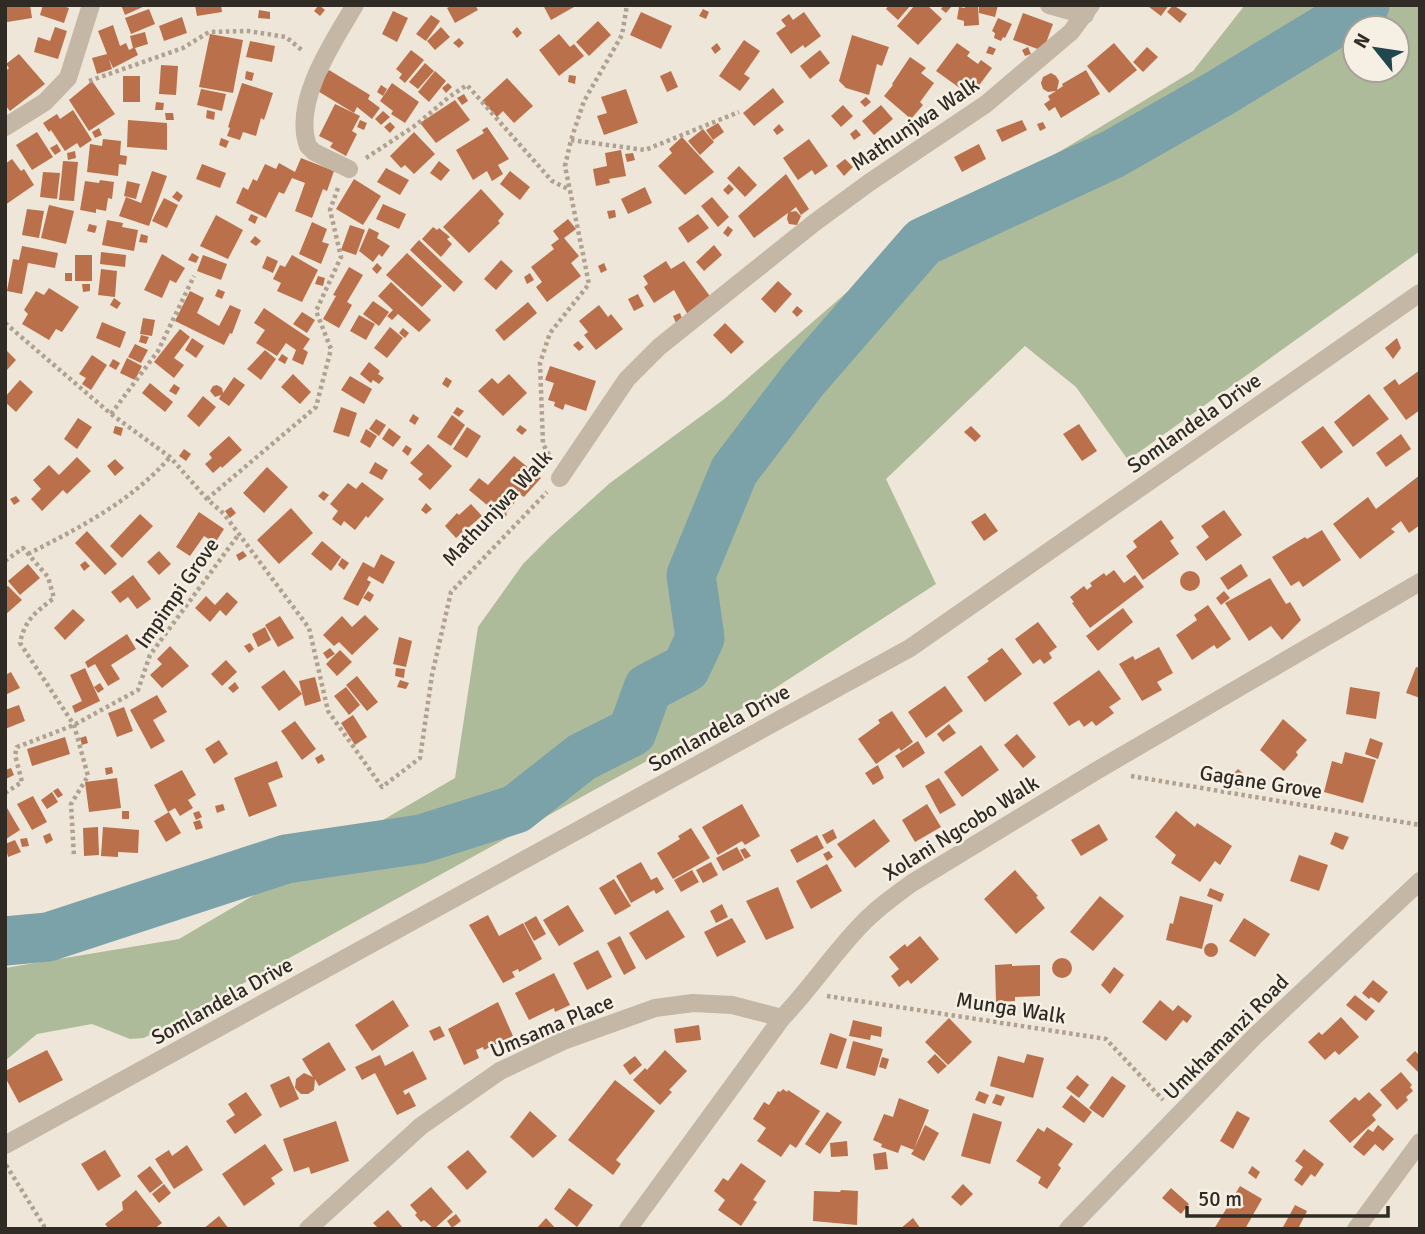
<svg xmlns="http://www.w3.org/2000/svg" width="1425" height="1234" font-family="Signika,sans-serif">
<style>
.green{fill:#adbb9a;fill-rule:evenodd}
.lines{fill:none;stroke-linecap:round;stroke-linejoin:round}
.river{stroke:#7aa2a8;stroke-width:49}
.building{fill:#ba704a}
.path{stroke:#b0a190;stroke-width:4.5;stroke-dasharray:3.5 3.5;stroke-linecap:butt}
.minor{stroke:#c4b7a6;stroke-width:18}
.labels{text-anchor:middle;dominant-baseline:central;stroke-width:5;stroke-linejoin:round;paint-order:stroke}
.street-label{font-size:21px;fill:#312b26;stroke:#f6f0e4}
</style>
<rect width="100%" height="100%" fill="#eee6d8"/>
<!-- green -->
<path class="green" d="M 1245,5 L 1420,5 L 1420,251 L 1128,460 L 1076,387 L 1025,346 L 886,479 L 936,584 L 752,703 L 144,1038 L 130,1039 L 92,1024 L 37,1034 L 5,1061 L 5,968 L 179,939 L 455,778 L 478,627 L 523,564 L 551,536 L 610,483 L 723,400 L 892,253 L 1193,71 ZM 1355,28 L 1397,28 L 1397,70 L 1355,70 Z"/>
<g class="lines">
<!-- river -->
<path class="river" d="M 5,941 L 48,937 L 286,859 L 421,839 L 516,809 L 582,757 L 632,732 L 648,688 L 686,668 L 700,638 L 691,575 L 734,471 L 804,379 L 923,242 L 1113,154 L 1220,93 L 1365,5"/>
</g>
<!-- building -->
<g class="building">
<path d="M 5,5 L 30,5 L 32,18 L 7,22 Z"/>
<path d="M 43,5 L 60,5 L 69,8 L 64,23 L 40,15 Z"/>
<path d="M 121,5 L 147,5 L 125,15 Z"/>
<path d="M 195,5 L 221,5 L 222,12 L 197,16 Z"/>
<path d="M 319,5 L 325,10 L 320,16 L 314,11 Z"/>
<path d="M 453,5 L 475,5 L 478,10 L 455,23 L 447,8 Z"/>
<path d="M 543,5 L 573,5 L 574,7 L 551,20 Z"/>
<path d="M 889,5 L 911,5 L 898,20 L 886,9 Z"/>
<path d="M 915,5 L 927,5 L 942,19 L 918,45 L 897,26 Z"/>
<path d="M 944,5 L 951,7 L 946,13 L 941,9 Z"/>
<path d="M 965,5 L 978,5 L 979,25 L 964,26 L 964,21 L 957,19 L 959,7 L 965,8 Z"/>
<path d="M 979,5 L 998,5 L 995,17 L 979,13 Z"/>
<path d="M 1150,5 L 1169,5 L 1161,16 L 1149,7 Z"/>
<path d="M 1173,5 L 1187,14 L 1180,23 L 1167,12 Z"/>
<path d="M 149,9 L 155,24 L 131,34 L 125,18 Z"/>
<path d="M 703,9 L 709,12 L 706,19 L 699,16 Z"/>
<path d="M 259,10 L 270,12 L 270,19 L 258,18 Z"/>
<path d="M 393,11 L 408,18 L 397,42 L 382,34 Z"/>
<path d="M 641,12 L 672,26 L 661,49 L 630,35 Z"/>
<path d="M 804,12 L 821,36 L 805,48 L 803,45 L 791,54 L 776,33 L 786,26 L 781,20 L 789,14 L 793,20 Z"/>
<path d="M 1023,13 L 1053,24 L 1043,51 L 1013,40 Z"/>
<path d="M 431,15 L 440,21 L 426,41 L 416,34 Z"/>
<path d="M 182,17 L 187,33 L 164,41 L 159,26 Z"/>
<path d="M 998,18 L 1012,24 L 1005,38 L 1003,37 L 1001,41 L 994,38 L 995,33 L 992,31 Z"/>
<path d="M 598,21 L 611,35 L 589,56 L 576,42 Z"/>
<path d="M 113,25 L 120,46 L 126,43 L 129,50 L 133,48 L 130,36 L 145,32 L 148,44 L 135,48 L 138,55 L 113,68 L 109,59 L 112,69 L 97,74 L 92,58 L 107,54 L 98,31 Z"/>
<path d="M 55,27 L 67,31 L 58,59 L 34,52 L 38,37 L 50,41 Z"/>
<path d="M 441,27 L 450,37 L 435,50 L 427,41 Z"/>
<path d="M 517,27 L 522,33 L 517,38 L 512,32 Z"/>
<path d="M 210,34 L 243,40 L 233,93 L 199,87 Z"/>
<path d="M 559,34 L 570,47 L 574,44 L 584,56 L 559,76 L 539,50 Z"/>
<path d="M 852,35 L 889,47 L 882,66 L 877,64 L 869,95 L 846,88 L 839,81 Z"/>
<path d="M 459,38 L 464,43 L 459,48 L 453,43 Z"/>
<path d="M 744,40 L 760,51 L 744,74 L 750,78 L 740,91 L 719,76 Z"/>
<path d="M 250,41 L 275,46 L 272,62 L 246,57 Z"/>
<path d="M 717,43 L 721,49 L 715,54 L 711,48 Z"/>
<path d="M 957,43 L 970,52 L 967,56 L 978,64 L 981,60 L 992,68 L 971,96 L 936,71 Z"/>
<path d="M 1114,43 L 1137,70 L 1109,93 L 1087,66 Z"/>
<path d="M 989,46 L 996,49 L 993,55 L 986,53 Z"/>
<path d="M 1028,47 L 1031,54 L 1025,56 L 1022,50 Z"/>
<path d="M 1147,47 L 1158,57 L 1143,72 L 1133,62 Z"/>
<path d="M 411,50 L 424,60 L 405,83 L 399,78 L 402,74 L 396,69 Z"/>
<path d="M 820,50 L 830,63 L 810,79 L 800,66 Z"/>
<path d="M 19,54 L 45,84 L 10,111 L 5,105 L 5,72 L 9,68 L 6,64 Z"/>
<path d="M 910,57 L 926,68 L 921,73 L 934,83 L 920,102 L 923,105 L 911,119 L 884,96 L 893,85 L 892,84 Z"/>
<path d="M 425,63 L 434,71 L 418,89 L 409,82 Z"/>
<path d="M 161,65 L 178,66 L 176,95 L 159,94 Z"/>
<path d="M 329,70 L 370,95 L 368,99 L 380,108 L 372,119 L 357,107 L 354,113 L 316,90 Z"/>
<path d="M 1086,70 L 1100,94 L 1061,118 L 1055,107 L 1049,111 L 1044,104 L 1050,100 L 1048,96 L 1056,91 L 1048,92 L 1043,89 L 1041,83 L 1043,77 L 1051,73 L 1056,76 L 1059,81 L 1057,90 L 1063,86 L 1062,84 Z"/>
<path d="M 246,71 L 254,73 L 252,81 L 245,79 Z"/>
<path d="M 435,71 L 446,81 L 429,102 L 418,92 Z"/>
<path d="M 671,71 L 678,87 L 667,92 L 660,76 Z"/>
<path d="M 569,75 L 576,76 L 575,84 L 568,82 Z"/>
<rect x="123" y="76" width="17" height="26"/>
<path d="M 507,78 L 533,106 L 514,123 L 503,111 L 497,117 L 482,101 Z"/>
<path d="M 92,81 L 115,114 L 89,131 L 69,100 Z"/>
<path d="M 242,83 L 273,93 L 264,120 L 261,118 L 256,136 L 243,132 L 240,140 L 227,136 L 230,128 L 228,127 Z"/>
<path d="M 392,83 L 419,102 L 405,123 L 391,114 L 393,111 L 380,101 Z"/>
<path d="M 448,83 L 452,87 L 446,93 L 442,88 Z"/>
<path d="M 381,85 L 387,89 L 383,96 L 377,92 Z"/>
<path d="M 773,88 L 784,102 L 754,126 L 743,113 Z"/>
<path d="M 201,89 L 226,94 L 222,111 L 197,105 Z"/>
<path d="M 626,89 L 638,123 L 604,135 L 597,116 L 607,113 L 601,97 Z"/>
<path d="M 464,94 L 468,101 L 462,105 L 457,98 Z"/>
<path d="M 866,97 L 871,102 L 865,107 L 860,102 Z"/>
<path d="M 455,100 L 470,120 L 436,143 L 420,123 Z"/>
<path d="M 156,102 L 164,103 L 163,110 L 155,110 Z"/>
<path d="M 335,104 L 360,116 L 352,131 L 357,134 L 346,156 L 330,147 L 333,143 L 319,136 Z"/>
<path d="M 843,105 L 853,116 L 841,127 L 831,116 Z"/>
<path d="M 881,105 L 893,119 L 874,135 L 862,121 Z"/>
<path d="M 73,110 L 92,140 L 80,148 L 77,143 L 65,151 L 51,130 L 49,132 L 43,123 L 57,114 L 60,119 Z"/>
<path d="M 207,110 L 215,112 L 214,120 L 206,118 Z"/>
<path d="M 383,111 L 390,117 L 381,125 L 375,119 Z"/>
<path d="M 165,113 L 173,113 L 174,120 L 166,120 Z"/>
<path d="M 128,120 L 167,123 L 167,150 L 127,147 Z"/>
<path d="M 360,120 L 367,123 L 364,130 L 357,127 Z"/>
<path d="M 1022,120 L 1027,130 L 1002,142 L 996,130 Z"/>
<path d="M 390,122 L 395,127 L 390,133 L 384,127 Z"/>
<path d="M 1043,122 L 1046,128 L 1040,131 L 1037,124 Z"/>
<path d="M 718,123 L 724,132 L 713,140 L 706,130 Z"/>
<path d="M 779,124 L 784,130 L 777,135 L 773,130 Z"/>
<path d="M 487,127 L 509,159 L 498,165 L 503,174 L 492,181 L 487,171 L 473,180 L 456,150 L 484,133 L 482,130 Z"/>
<path d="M 99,128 L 102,135 L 95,138 L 92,132 Z"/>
<path d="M 703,129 L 714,142 L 700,155 L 688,141 Z"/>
<path d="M 856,129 L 861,135 L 854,140 L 850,134 Z"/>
<path d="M 37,132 L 53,157 L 32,170 L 16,145 Z"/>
<path d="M 414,132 L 435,154 L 414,174 L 405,165 L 401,168 L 390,156 Z"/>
<path d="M 682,137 L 714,172 L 685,195 L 658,166 L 672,153 L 669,149 Z"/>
<path d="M 221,138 L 229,141 L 226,148 L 219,145 Z"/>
<path d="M 103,139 L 121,141 L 120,155 L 127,156 L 126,165 L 119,164 L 118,176 L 87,172 L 90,144 L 102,146 Z"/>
<path d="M 809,139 L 828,166 L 815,175 L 812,170 L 798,180 L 783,158 Z"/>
<path d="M 57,144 L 61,151 L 55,155 L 50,148 Z"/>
<path d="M 979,144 L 986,159 L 962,172 L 954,157 Z"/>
<path d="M 621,150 L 626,176 L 609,179 L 610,183 L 596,186 L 593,169 L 607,166 L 605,153 Z"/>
<path d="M 75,151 L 76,158 L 68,160 L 67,153 Z"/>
<path d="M 633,153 L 635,160 L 627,162 L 625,154 Z"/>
<path d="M 301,158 L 334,171 L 327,191 L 323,189 L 312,218 L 295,211 L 305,183 L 292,178 L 284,194 L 279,192 L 266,218 L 236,203 L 243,187 L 248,190 L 253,179 L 257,181 L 265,164 L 276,169 L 279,163 L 295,172 Z"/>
<path d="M 12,159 L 21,171 L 24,169 L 34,185 L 5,205 L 5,164 Z"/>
<path d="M 845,159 L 853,167 L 844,176 L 836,166 Z"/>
<path d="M 63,161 L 78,162 L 74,201 L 59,200 Z"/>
<path d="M 439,161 L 450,170 L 441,181 L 430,173 Z"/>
<path d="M 202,164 L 226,173 L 220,188 L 196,179 Z"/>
<path d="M 739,166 L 757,185 L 745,197 L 727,178 Z"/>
<path d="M 386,168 L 409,180 L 400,195 L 377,182 Z"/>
<path d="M 152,171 L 167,176 L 149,226 L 119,216 L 126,197 L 141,203 Z"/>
<path d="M 510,171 L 530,187 L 520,200 L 500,184 Z"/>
<path d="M 43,172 L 60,173 L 57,199 L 40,197 Z"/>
<path d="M 786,174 L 809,209 L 801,215 L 796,207 L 790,212 L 796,211 L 801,216 L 797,225 L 789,224 L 787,219 L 788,213 L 754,238 L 738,216 Z"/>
<path d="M 354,179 L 381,196 L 363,225 L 336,209 Z"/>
<path d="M 100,180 L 114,182 L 112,199 L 108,198 L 106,211 L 96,209 L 96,213 L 80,210 L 85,181 L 99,183 Z"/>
<path d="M 127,181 L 140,184 L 136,199 L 124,196 Z"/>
<path d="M 729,184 L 734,189 L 728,195 L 723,190 Z"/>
<path d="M 645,187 L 652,203 L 628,214 L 621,199 Z"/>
<path d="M 481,189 L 504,214 L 498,221 L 500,223 L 469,253 L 443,227 Z"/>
<path d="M 177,191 L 183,196 L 179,202 L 172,197 Z"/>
<path d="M 712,197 L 729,217 L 718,227 L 701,206 Z"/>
<path d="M 164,198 L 178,205 L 167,228 L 152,221 Z"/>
<path d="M 383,204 L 406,214 L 399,229 L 376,219 Z"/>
<path d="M 49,205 L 74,211 L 66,244 L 41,238 Z"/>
<path d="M 27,209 L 44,211 L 39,238 L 22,235 Z"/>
<path d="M 615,210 L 616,217 L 609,219 L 607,211 Z"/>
<path d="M 251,214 L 258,217 L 255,224 L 248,220 Z"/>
<path d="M 698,214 L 709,228 L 688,243 L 678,228 Z"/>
<path d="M 216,215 L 243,230 L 228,259 L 200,246 Z"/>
<path d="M 568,219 L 576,229 L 564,238 L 579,256 L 571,263 L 581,276 L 547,302 L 536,287 L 542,282 L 531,267 L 554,249 L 551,245 L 559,239 L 553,231 Z"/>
<path d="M 107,220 L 123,223 L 122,227 L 138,230 L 134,251 L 102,245 Z"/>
<path d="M 312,222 L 327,229 L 322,242 L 329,244 L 321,264 L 299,254 Z"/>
<path d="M 89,224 L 97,226 L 95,233 L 87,231 Z"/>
<path d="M 350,225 L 365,230 L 356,255 L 341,250 Z"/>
<path d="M 728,226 L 733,230 L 728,237 L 723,233 Z"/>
<path d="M 433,227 L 437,230 L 439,228 L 450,237 L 447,239 L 452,244 L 441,257 L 422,239 Z"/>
<path d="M 369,228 L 379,233 L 377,238 L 390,246 L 382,257 L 379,254 L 373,262 L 359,251 Z"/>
<path d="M 141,234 L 148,236 L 147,243 L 139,242 Z"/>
<path d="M 255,236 L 261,241 L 256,246 L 250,242 Z"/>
<path d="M 419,240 L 463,282 L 454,292 L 410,250 Z"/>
<path d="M 714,245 L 722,255 L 704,271 L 696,262 Z"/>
<path d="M 22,246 L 58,253 L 55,268 L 28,263 L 22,294 L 7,291 L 13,259 L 19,260 Z"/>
<path d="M 101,252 L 126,255 L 125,267 L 100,264 Z"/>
<path d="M 192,253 L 199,257 L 196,263 L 188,260 Z"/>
<path d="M 407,253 L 442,286 L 422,307 L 386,275 Z"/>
<path d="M 162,254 L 185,268 L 176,283 L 170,280 L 162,298 L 144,290 Z"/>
<rect x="75" y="255" width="17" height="26"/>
<path d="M 203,255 L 227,264 L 221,280 L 197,271 Z"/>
<path d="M 292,255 L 318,270 L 302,302 L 277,291 L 281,283 L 273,279 L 280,265 L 285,267 Z"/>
<path d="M 267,256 L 278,261 L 273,273 L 262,268 Z"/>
<path d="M 501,260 L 513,271 L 496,290 L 484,279 Z"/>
<path d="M 666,261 L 671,269 L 684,261 L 712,299 L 688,315 L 674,290 L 654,303 L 644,287 L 648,284 L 643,276 Z"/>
<path d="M 377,263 L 382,268 L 377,274 L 372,269 Z"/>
<path d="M 604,263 L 607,270 L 601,273 L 598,266 Z"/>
<path d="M 349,267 L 363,275 L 347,302 L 352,305 L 339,328 L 323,319 L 336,296 L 333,295 Z"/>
<path d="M 101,269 L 117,271 L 115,297 L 98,295 Z"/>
<rect x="65" y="273" width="7" height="8"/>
<path d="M 530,273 L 534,280 L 527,284 L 524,277 Z"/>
<path d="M 318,276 L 325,278 L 323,286 L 315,284 Z"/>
<path d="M 778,281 L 792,294 L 775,313 L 761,299 Z"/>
<path d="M 391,282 L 431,320 L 419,332 L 398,314 L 392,320 L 387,316 L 393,310 L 378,296 Z"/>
<path d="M 82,284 L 90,284 L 90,291 L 83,292 Z"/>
<path d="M 49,288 L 79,307 L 62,332 L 56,329 L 49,340 L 22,324 L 28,314 L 24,310 L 36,291 L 44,295 Z"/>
<path d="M 218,289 L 225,292 L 222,299 L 215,296 Z"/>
<path d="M 190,291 L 204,298 L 197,313 L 219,326 L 230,305 L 241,310 L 232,334 L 230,333 L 224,345 L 175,321 Z"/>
<path d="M 638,294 L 644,306 L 634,311 L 628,299 Z"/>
<path d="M 114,298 L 121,303 L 117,309 L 110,305 Z"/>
<path d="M 373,301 L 389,312 L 379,326 L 363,314 Z"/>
<path d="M 528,302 L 537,313 L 504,341 L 495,330 Z"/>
<path d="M 599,305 L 608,317 L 611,314 L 623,329 L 596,350 L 584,335 L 588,332 L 579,321 Z"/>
<path d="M 797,306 L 803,311 L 797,317 L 792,312 Z"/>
<path d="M 264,308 L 310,339 L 303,349 L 308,352 L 303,365 L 292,360 L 296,350 L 286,343 L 277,356 L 256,343 L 265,330 L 254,323 Z"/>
<path d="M 302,312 L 315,320 L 307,333 L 293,324 Z"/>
<path d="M 680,313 L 683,321 L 676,323 L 673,316 Z"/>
<path d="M 359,315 L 375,324 L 366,340 L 350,331 Z"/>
<path d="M 143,318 L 155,320 L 152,336 L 140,334 Z"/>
<path d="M 102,322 L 126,332 L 120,348 L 96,338 Z"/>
<path d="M 725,323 L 744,342 L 731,354 L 713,335 Z"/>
<path d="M 390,327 L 403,338 L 387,358 L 374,348 Z"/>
<path d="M 403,328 L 409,333 L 405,338 L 399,333 Z"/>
<path d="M 180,329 L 190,337 L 174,358 L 184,365 L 174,378 L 154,362 Z"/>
<path d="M 141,335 L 149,337 L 146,344 L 139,342 Z"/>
<path d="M 192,338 L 204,346 L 196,358 L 185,350 Z"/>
<path d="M 1397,338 L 1401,348 L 1393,359 L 1385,348 Z"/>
<path d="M 578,341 L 584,347 L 579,351 L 573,345 Z"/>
<path d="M 135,344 L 148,350 L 141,363 L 128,357 Z"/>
<path d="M 5,349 L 16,360 L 5,372 Z"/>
<path d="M 265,350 L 276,359 L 261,380 L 247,369 Z"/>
<path d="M 282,354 L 288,358 L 285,364 L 278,360 Z"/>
<path d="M 92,355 L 107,365 L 91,390 L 82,384 L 86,378 L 79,374 Z"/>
<path d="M 127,358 L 142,366 L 135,380 L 120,373 Z"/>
<path d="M 113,359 L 120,363 L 116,370 L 109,366 Z"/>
<path d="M 369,362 L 380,371 L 378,374 L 384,378 L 379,384 L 373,380 L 371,383 L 360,374 Z"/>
<path d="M 550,366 L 596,381 L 586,411 L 565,404 L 563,410 L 554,406 L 555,402 L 548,400 L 554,383 L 545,380 Z"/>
<path d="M 1420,370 L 1420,410 L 1406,420 L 1383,388 L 1395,379 L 1399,385 Z"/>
<path d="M 293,374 L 311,392 L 300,404 L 281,387 Z"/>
<path d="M 509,374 L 527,393 L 503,416 L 478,391 L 492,378 L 498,384 Z"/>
<path d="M 350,376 L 372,389 L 364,404 L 341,390 Z"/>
<path d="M 234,377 L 245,385 L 229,406 L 219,399 L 221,395 L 215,397 L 210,391 L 213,386 L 217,385 L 222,388 L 223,393 Z"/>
<path d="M 446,377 L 452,381 L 448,388 L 442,384 Z"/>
<path d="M 20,380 L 33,392 L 16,412 L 5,402 L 5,397 Z"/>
<path d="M 150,383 L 173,402 L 165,412 L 142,393 Z"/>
<path d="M 174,384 L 180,388 L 176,395 L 169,391 Z"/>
<path d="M 1369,394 L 1389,419 L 1353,447 L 1334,422 Z"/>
<path d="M 203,396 L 216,407 L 199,427 L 187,416 Z"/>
<path d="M 341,407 L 357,413 L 349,437 L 333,432 Z"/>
<path d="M 457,407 L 464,411 L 459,417 L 453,413 Z"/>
<path d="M 413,414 L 419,418 L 415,425 L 409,421 Z"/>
<path d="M 452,415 L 465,425 L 451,446 L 437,437 Z"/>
<path d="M 78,418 L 92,427 L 77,449 L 64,439 Z"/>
<path d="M 376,419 L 386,425 L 379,436 L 369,429 Z"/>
<path d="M 1079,424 L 1097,451 L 1082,461 L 1063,434 Z"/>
<path d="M 520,425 L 527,430 L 522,435 L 516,430 Z"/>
<path d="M 115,426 L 123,428 L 121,436 L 113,433 Z"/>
<path d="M 971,426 L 981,436 L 975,442 L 964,432 Z"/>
<path d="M 1323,426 L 1343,452 L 1321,469 L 1301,442 Z"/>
<path d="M 467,427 L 481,436 L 467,458 L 453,449 Z"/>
<path d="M 389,428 L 401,437 L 393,447 L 382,439 Z"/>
<path d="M 366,429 L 377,436 L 370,448 L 360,442 Z"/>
<path d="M 1401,434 L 1411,449 L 1386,467 L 1376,453 Z"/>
<path d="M 229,436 L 242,450 L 222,468 L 221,466 L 213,473 L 205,464 L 212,458 L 209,454 Z"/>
<path d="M 428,444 L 452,466 L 430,490 L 418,479 L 423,474 L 410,463 Z"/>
<path d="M 406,445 L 412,449 L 408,456 L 402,451 Z"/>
<path d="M 184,449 L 191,454 L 186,461 L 179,456 Z"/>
<path d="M 514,456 L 541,478 L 524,497 L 521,495 L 506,513 L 507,515 L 503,519 L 497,514 L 502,509 L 491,500 L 487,505 L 469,490 L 479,478 L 488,485 Z"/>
<path d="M 77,457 L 91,471 L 67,494 L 63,490 L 42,511 L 31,499 L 41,489 L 33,480 L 49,465 L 59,475 Z"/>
<path d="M 115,459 L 124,468 L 115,476 L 107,466 Z"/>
<path d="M 375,462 L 388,470 L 382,480 L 369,473 Z"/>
<path d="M 267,467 L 288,487 L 264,513 L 243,493 Z"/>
<path d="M 1420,475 L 1420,525 L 1409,533 L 1401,521 L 1391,529 L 1395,532 L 1360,559 L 1333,524 L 1368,497 L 1376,509 Z"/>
<path d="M 362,482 L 384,499 L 368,518 L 366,516 L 355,530 L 344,521 L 341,526 L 332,519 L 338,511 L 330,504 L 348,483 L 356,489 Z"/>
<path d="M 323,491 L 329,495 L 324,501 L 318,496 Z"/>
<path d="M 16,496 L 20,501 L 14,505 L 10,499 Z"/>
<path d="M 426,503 L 432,509 L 426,514 L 421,510 Z"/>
<path d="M 471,504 L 482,516 L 456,538 L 445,526 L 457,513 L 459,515 Z"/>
<path d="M 231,507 L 236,513 L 230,518 L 225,511 Z"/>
<path d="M 291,508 L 313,533 L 279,564 L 257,540 Z"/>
<path d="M 1224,510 L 1242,535 L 1206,561 L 1196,547 L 1209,537 L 1201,526 Z"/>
<path d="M 199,512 L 224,529 L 215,543 L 204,536 L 190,556 L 176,547 Z"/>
<path d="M 985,513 L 998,531 L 984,541 L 971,522 Z"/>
<path d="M 140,514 L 153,526 L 122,558 L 110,546 Z"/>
<path d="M 1161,520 L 1174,538 L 1170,541 L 1179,554 L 1143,580 L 1126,556 L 1137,547 L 1133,541 Z"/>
<path d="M 1322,530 L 1341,560 L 1303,587 L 1299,581 L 1291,586 L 1272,557 L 1305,537 L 1307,539 Z"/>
<path d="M 87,531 L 117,564 L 105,575 L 75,543 Z"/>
<path d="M 322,541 L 341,557 L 331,571 L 311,554 Z"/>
<path d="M 207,545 L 212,549 L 208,556 L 202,552 Z"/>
<path d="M 159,551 L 171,564 L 159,575 L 147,562 Z"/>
<path d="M 243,551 L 247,556 L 239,561 L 236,555 Z"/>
<path d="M 381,554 L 395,562 L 383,584 L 369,576 L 367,580 L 371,582 L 358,606 L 343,599 L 363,562 L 374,568 Z"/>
<path d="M 342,558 L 349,563 L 344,570 L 338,565 Z"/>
<path d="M 85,561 L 90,566 L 84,571 L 80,565 Z"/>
<path d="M 28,564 L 40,578 L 20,595 L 8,581 Z"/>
<path d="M 1241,564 L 1248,576 L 1228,590 L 1220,578 Z"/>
<path d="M 1114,570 L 1124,583 L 1135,575 L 1144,587 L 1090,628 L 1072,603 L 1074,602 L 1070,597 L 1084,586 L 1087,590 L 1092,586 L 1090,583 L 1104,573 L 1106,576 Z"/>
<circle cx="1190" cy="581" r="10"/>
<path d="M 133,575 L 151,599 L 137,609 L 128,597 L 120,603 L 111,592 Z"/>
<path d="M 1270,578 L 1286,604 L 1290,602 L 1301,620 L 1282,640 L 1271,626 L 1249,641 L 1225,603 Z"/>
<path d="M 8,586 L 22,600 L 5,615 L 5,588 Z"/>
<path d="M 368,591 L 374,595 L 370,602 L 363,598 Z"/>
<path d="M 1224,591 L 1230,598 L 1221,605 L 1216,598 Z"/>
<path d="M 227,592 L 238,602 L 226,616 L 220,610 L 210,622 L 195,608 L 206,596 L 215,605 Z"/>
<path d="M 1208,605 L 1231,639 L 1217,649 L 1214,645 L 1192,660 L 1176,635 L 1197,620 L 1194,615 Z"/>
<path d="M 1123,608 L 1133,622 L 1098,651 L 1086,636 Z"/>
<path d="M 73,609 L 85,620 L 65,640 L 54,628 Z"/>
<path d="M 365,615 L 379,629 L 352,655 L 339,642 L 334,646 L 323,635 L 342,616 L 352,627 Z"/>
<path d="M 280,616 L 294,638 L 278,647 L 265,625 Z"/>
<path d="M 1038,622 L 1057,647 L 1049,653 L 1052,658 L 1044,664 L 1040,659 L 1033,664 L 1015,639 Z"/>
<path d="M 265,627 L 271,640 L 258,647 L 252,634 Z"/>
<path d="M 127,634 L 136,649 L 111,665 L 120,679 L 108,686 L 95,664 L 88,668 L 85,662 Z"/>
<path d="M 399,637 L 412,641 L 406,667 L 393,664 Z"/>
<path d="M 250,643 L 254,649 L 249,653 L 244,646 Z"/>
<path d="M 170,646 L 189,666 L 162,688 L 150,675 L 162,664 L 157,659 Z"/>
<path d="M 1159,647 L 1173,673 L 1157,682 L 1162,690 L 1142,701 L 1119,664 L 1133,656 L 1135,660 Z"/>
<path d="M 330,648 L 335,654 L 327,659 L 323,653 Z"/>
<path d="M 1002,648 L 1022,674 L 985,702 L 967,677 L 989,661 L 987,659 Z"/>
<path d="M 340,650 L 352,662 L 337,676 L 326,664 Z"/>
<path d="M 226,660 L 237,672 L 222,686 L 211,674 Z"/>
<path d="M 1416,667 L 1420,668 L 1420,698 L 1406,693 Z"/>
<path d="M 85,668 L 100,701 L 75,713 L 72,706 L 82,701 L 70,675 Z"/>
<path d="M 396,668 L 405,669 L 404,678 L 395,676 Z"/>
<path d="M 284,670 L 302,694 L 279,711 L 261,687 Z"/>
<path d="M 1099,670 L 1121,699 L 1109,707 L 1114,713 L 1096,726 L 1092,721 L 1084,727 L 1079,720 L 1069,726 L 1053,703 Z"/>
<path d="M 11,672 L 20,688 L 5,695 L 5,675 Z"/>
<path d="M 357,676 L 378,702 L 367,711 L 346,685 Z"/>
<path d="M 315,677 L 321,701 L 305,706 L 299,681 Z"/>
<path d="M 400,680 L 409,683 L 406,689 L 397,687 Z"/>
<path d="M 235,682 L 239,688 L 233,693 L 228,688 Z"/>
<path d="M 100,683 L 104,689 L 98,693 L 94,687 Z"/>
<path d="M 945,686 L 963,711 L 926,738 L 908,712 Z"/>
<path d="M 346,687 L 360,705 L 349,715 L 334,696 Z"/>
<path d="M 1350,687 L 1380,692 L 1376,719 L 1346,714 Z"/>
<path d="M 157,695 L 167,712 L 153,720 L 165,741 L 151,749 L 130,710 Z"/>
<path d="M 19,705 L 25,721 L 5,729 L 5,710 Z"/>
<path d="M 124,707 L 133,731 L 117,737 L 108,713 Z"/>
<path d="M 892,711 L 913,742 L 901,751 L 899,748 L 876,764 L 858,739 L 880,723 L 878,720 Z"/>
<path d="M 353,715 L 367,737 L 355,745 L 341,723 Z"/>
<path d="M 1283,719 L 1307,740 L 1296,752 L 1298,755 L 1284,771 L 1260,750 Z"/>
<path d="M 295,721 L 316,749 L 302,760 L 281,731 Z"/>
<path d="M 949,724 L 956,733 L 943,742 L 937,734 Z"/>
<path d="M 1017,734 L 1036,757 L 1023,768 L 1004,745 Z"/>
<path d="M 86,736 L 88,743 L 82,745 L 80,738 Z"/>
<path d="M 65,737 L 70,754 L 32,766 L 27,749 Z"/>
<path d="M 1370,738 L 1383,743 L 1378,759 L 1365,754 Z"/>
<path d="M 219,740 L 228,754 L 214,764 L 205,749 Z"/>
<path d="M 918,741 L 925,753 L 903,768 L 895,756 Z"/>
<path d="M 981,745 L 999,770 L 962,797 L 944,772 Z"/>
<path d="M 1345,752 L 1376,760 L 1363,803 L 1324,792 L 1332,761 L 1342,764 Z"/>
<path d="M 322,754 L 325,760 L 318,764 L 315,758 Z"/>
<path d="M 277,761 L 283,777 L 268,783 L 277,806 L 249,817 L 234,778 Z"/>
<path d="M 878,765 L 884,778 L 873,785 L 865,773 Z"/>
<path d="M 112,767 L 113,773 L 106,775 L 105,768 Z"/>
<path d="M 11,768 L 14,775 L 6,779 L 5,770 Z"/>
<path d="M 1238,769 L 1248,778 L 1238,789 L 1228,780 Z"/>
<path d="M 182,770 L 196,795 L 188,800 L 193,808 L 180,816 L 175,808 L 168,812 L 154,785 Z"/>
<path d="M 117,778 L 121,808 L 89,812 L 85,782 Z"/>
<path d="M 939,778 L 956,805 L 940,814 L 925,786 Z"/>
<path d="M 58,788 L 63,795 L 58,798 L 53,791 Z"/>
<path d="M 52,792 L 58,802 L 47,809 L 41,800 Z"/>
<path d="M 33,796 L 47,822 L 32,830 L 17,804 Z"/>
<path d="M 223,804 L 225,810 L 217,813 L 215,806 Z"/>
<path d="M 742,804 L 760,836 L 745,845 L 742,841 L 718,855 L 702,827 Z"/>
<path d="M 927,804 L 941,827 L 915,842 L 902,820 Z"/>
<path d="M 7,808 L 20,830 L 6,839 L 5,809 Z"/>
<rect x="122" y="811" width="7" height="8"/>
<path d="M 199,811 L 202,817 L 196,820 L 193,813 Z"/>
<path d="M 1176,811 L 1195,827 L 1197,823 L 1232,846 L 1220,865 L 1215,861 L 1200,882 L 1171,863 L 1176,855 L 1155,837 Z"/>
<path d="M 169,812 L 181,833 L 166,842 L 154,821 Z"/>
<path d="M 874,819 L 890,841 L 855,868 L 837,844 Z"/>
<path d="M 200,820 L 203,828 L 196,830 L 193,822 Z"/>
<path d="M 1099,824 L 1108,840 L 1081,856 L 1071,840 Z"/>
<path d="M 98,827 L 99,855 L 84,856 L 83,828 Z"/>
<path d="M 103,827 L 139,830 L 138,853 L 118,852 L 118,857 L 101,856 Z"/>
<path d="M 691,828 L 710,858 L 673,879 L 657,853 L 680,839 L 678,836 Z"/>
<path d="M 833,829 L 837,838 L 827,844 L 822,835 Z"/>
<path d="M 1335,832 L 1349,837 L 1343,850 L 1330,844 Z"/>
<path d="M 50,833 L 53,840 L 46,844 L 43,836 Z"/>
<path d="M 817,835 L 824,848 L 797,863 L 790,850 Z"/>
<path d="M 27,838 L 29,846 L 22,847 L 20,839 Z"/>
<path d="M 15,840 L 21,852 L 8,857 L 5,844 Z"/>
<path d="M 737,847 L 744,860 L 723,871 L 716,858 Z"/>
<path d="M 745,848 L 751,856 L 745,859 L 740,850 Z"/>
<path d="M 829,851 L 833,857 L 827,861 L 823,854 Z"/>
<path d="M 1299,855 L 1328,865 L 1319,891 L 1290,881 Z"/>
<path d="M 641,862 L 651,880 L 657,877 L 664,889 L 656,894 L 654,890 L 631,903 L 616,876 Z"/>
<path d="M 711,862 L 718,875 L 703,883 L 696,870 Z"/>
<path d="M 827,864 L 842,891 L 811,909 L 796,881 Z"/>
<path d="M 692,870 L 699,882 L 681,892 L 674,880 Z"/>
<path d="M 1015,870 L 1038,896 L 1036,897 L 1045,908 L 1016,934 L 984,899 Z"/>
<path d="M 614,879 L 631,906 L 615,915 L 599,888 Z"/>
<path d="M 778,887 L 794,928 L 766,940 L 746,901 Z"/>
<path d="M 1210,888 L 1224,894 L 1221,902 L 1207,896 Z"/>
<path d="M 1100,896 L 1124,916 L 1093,951 L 1070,932 Z"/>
<path d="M 1180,896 L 1213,905 L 1202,949 L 1166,940 L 1170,923 L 1173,924 Z"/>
<path d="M 722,904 L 728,917 L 716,923 L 710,911 Z"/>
<path d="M 568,905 L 584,931 L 559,946 L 543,920 Z"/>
<path d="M 668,910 L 685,937 L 646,960 L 629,933 Z"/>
<path d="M 488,915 L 499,936 L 523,923 L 542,959 L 519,972 L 518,969 L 512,972 L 515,977 L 503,983 L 469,925 Z"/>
<path d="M 536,916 L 546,934 L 534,941 L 524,923 Z"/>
<path d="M 732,918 L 746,942 L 717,957 L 704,932 Z"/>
<path d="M 1244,918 L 1270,934 L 1255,957 L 1229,941 Z"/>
<path d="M 620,936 L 636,968 L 624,975 L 607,943 Z"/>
<path d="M 920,936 L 939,959 L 911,984 L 908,980 L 899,987 L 891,976 L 899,969 L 889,957 L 905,944 L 907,947 Z"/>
<circle cx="1211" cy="950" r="7"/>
<path d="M 598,950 L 612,977 L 587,990 L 573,963 Z"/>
<circle cx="1062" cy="968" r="10"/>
<path d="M 1012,964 L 1012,966 L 1040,965 L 1040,996 L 1015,997 L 1015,1001 L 996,1002 L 995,965 Z"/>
<path d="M 1114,967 L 1124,975 L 1110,994 L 1101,985 Z"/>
<path d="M 554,973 L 570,1005 L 555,1012 L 554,1008 L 529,1020 L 515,993 Z"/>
<path d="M 1373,980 L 1388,992 L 1379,1003 L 1371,997 L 1369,999 L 1362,993 Z"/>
<path d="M 1355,995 L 1375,1011 L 1366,1021 L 1346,1005 Z"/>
<path d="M 393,1000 L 409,1026 L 372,1051 L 355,1025 Z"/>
<path d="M 1160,1000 L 1173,1011 L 1178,1005 L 1192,1016 L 1187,1023 L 1183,1020 L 1166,1041 L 1142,1022 Z"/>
<path d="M 498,1002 L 513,1036 L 484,1050 L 483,1047 L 476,1050 L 479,1058 L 464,1065 L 448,1029 Z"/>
<path d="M 1341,1017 L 1359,1037 L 1339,1055 L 1335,1051 L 1325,1060 L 1308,1042 L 1319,1032 L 1322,1035 Z"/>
<path d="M 949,1018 L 972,1042 L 948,1065 L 925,1042 Z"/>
<path d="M 853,1020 L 882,1027 L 881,1037 L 871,1035 L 870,1040 L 849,1036 Z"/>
<path d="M 699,1025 L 701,1040 L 676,1043 L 674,1029 Z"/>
<path d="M 440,1026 L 445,1036 L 434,1041 L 429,1031 Z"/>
<path d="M 830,1033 L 847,1039 L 837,1069 L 820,1064 Z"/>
<path d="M 853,1041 L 883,1049 L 875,1076 L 846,1068 Z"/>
<path d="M 329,1042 L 346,1070 L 319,1086 L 315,1079 L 314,1090 L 308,1094 L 301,1094 L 295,1088 L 296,1079 L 304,1073 L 313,1077 L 302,1059 Z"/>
<path d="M 47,1050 L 63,1080 L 19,1103 L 5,1077 L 5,1071 Z"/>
<path d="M 665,1050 L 687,1071 L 669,1090 L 672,1092 L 660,1105 L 633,1080 L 645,1068 L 647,1070 Z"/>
<path d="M 413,1051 L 427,1079 L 403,1091 L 405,1095 L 409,1092 L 416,1106 L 397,1115 L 375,1073 L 362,1080 L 355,1067 L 380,1055 L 385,1066 Z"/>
<path d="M 1415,1051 L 1420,1056 L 1418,1072 L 1406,1060 Z"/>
<path d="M 935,1054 L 947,1066 L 938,1074 L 927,1062 Z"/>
<path d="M 1027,1054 L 1044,1058 L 1033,1098 L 990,1086 L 998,1056 L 1024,1063 Z"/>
<path d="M 635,1056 L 642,1065 L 630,1075 L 623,1065 Z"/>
<path d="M 882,1057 L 889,1059 L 886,1069 L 879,1067 Z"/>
<path d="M 1401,1072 L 1412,1085 L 1410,1087 L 1413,1091 L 1406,1097 L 1408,1100 L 1397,1110 L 1380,1090 Z"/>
<path d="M 1077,1075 L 1089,1085 L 1079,1098 L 1066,1088 Z"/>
<path d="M 289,1076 L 299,1099 L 280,1108 L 270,1085 Z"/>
<path d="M 1112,1076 L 1126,1086 L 1103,1118 L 1089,1108 Z"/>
<path d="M 615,1080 L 655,1111 L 616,1160 L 621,1164 L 613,1175 L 568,1140 Z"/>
<path d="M 783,1089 L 787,1092 L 788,1090 L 820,1111 L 796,1148 L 790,1144 L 781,1157 L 757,1141 L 766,1128 L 753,1119 L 764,1102 L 769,1105 L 778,1091 L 780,1092 Z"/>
<path d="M 979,1091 L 989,1095 L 985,1104 L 975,1100 Z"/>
<path d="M 246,1092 L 262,1115 L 235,1134 L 226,1121 L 235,1115 L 228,1104 Z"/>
<path d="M 1369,1092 L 1382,1105 L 1372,1115 L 1376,1120 L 1350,1143 L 1329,1121 L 1355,1097 L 1359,1101 Z"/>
<path d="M 996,1094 L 1005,1097 L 1001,1106 L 992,1103 Z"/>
<path d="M 1071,1095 L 1092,1112 L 1084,1123 L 1062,1107 Z"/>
<path d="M 899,1098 L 929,1110 L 914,1149 L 925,1125 L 939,1133 L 924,1161 L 911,1154 L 914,1150 L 901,1145 L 898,1153 L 881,1147 L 882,1144 L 873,1140 L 884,1114 L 893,1117 Z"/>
<path d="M 530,1111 L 557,1136 L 533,1158 L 510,1137 Z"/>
<path d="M 1237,1111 L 1250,1118 L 1233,1149 L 1220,1141 Z"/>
<path d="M 827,1112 L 842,1122 L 820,1154 L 805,1144 Z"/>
<path d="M 973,1113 L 1002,1122 L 990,1164 L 961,1156 Z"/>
<path d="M 336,1121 L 349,1161 L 311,1174 L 309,1167 L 294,1172 L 283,1139 Z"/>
<path d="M 1378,1125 L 1394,1139 L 1383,1151 L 1375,1144 L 1364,1156 L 1353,1147 L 1368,1129 L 1373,1132 Z"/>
<path d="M 1047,1127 L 1073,1144 L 1058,1165 L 1061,1168 L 1047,1189 L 1038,1183 L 1041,1177 L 1016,1161 L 1038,1128 L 1044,1132 Z"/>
<path d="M 847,1141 L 848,1156 L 831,1157 L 830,1143 Z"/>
<path d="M 265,1144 L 283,1170 L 271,1178 L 275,1184 L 244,1206 L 222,1174 Z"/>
<path d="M 187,1145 L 203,1170 L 174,1189 L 155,1159 L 169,1150 L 172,1156 Z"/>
<path d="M 1304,1149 L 1324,1164 L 1315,1177 L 1311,1174 L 1302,1186 L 1294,1180 L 1303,1167 L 1295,1161 Z"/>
<path d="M 105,1150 L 121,1176 L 98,1191 L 81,1164 Z"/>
<path d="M 468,1150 L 487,1172 L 467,1190 L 447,1167 Z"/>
<path d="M 886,1152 L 888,1169 L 875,1170 L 873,1154 Z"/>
<path d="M 741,1163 L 766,1181 L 753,1200 L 757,1202 L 741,1226 L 718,1210 L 725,1200 L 714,1191 L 723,1178 L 728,1181 Z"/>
<path d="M 150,1166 L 163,1183 L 150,1193 L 137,1176 Z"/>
<path d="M 1252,1166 L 1260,1172 L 1256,1179 L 1248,1173 Z"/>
<path d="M 164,1184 L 171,1193 L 159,1203 L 152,1194 Z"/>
<path d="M 963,1184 L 973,1194 L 961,1206 L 951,1197 Z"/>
<path d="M 1240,1186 L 1262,1199 L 1245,1229 L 1214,1229 Z"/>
<path d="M 431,1187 L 453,1212 L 434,1229 L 424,1220 L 421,1222 L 415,1215 L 417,1213 L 410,1205 Z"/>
<path d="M 569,1188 L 593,1205 L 577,1227 L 554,1209 Z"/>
<path d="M 1171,1188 L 1189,1204 L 1181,1214 L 1162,1198 Z"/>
<path d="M 136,1190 L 162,1223 L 154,1229 L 109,1229 L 105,1224 L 123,1210 L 122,1202 Z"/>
<path d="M 841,1190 L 858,1191 L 857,1225 L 813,1221 L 814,1191 L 840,1192 Z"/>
<path d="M 1295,1205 L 1307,1211 L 1298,1229 L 1288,1229 L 1283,1227 Z"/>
<path d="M 388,1210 L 404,1229 L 379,1229 L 373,1223 Z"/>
<path d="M 456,1214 L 461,1221 L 452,1228 L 447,1221 Z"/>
<path d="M 219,1216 L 229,1229 L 203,1229 Z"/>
<path d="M 546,1218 L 556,1229 L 536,1229 Z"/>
<path d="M 913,1218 L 921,1229 L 900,1229 Z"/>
</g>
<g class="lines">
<!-- path -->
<g class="path">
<path d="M 89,81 L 183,48 L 209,32 L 248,31 L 286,37 L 303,51"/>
<path d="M 571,140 L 645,150 L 739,112"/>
<path d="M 366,158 L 416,125 L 449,97 L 467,85 L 552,181 L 568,189"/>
<path d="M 5,323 L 111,414 L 170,457 L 207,499 L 224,514 L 309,628 L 328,711 L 382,787 L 420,758 L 432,675 L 451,592 L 547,492"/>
<path d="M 111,414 L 158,351 L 194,276"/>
<path d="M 549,455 L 543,444 L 540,363 L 550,333 L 589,284 L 565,166 L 571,140 L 584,101 L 622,35 L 627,5"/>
<path d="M 207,499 L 316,407 L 331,349 L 316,311 L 341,257 L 330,210 L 338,188"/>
<path d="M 28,554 C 79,528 132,501 170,457"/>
<path d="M 5,561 L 23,548 L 48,577 L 54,598 C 36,612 25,619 20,643 L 74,725 L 88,776 L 71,804 L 74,857"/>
<path d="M 1131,776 L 1420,825"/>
<path d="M 5,793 L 22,782 L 15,755 L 17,747 L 74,725 L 138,690 L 150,655 L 239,534"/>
<path d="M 827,996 L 1106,1039 L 1163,1100"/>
<path d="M 6,1165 L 44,1226 L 41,1229"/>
</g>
<!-- minor -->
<g class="minor">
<path d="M 1049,5 L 1085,15"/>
<path d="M 5,127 L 45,102 L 68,78 L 91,5"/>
<path d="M 349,169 L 314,152 L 308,146 C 292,102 333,42 355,5"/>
<path d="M 560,478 L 627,379 L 659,347 L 814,223 L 870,182 L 986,104 L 1071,32 L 1091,5"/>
<path d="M 5,1145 L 910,648 L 1420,293"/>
<path d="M 308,1229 L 421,1126 L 500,1071 L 563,1041 L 655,1008 L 693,1003 L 732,1005 L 782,1018"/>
<path d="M 628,1229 L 782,1018 C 810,989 832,955 861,925 C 876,909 894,896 912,883 L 1096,771 L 1420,582"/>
<path d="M 1068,1229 L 1255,1036 L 1420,881"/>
<path d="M 1356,1229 L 1420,1142"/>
</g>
</g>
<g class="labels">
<!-- street labels -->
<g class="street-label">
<text transform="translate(915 124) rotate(-34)">Mathunjwa Walk</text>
<text transform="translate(1194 423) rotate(-35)">Somlandela Drive</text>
<text transform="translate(497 508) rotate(-47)">Mathunjwa Walk</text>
<text transform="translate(177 593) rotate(-55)">Impimpi Grove</text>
<text transform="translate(719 728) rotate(-29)">Somlandela Drive</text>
<text transform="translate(1261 782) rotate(9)">Gagane Grove</text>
<text transform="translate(961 828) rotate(-32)">Xolani Ngcobo Walk</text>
<text transform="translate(222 1001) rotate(-29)">Somlandela Drive</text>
<text transform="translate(1011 1008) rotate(9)">Munga Walk</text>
<text transform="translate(552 1026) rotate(-23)">Umsama Place</text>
<text transform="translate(1226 1037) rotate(-45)">Umkhamanzi Road</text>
</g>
</g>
<!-- border -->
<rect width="1425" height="1234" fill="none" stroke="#312b26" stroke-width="14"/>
<!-- north arrow -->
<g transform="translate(1376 49) rotate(300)"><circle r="33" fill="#f6f0e4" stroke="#a7a198" stroke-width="2"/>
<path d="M0-5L12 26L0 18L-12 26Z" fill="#20474e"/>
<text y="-10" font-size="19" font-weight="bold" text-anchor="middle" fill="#312b26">N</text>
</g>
<!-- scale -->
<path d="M1187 1206v10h201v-10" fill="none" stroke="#312b26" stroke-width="3.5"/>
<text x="1198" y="1206" font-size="21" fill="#312b26" stroke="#f6f0e4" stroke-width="5" paint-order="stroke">50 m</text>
</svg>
